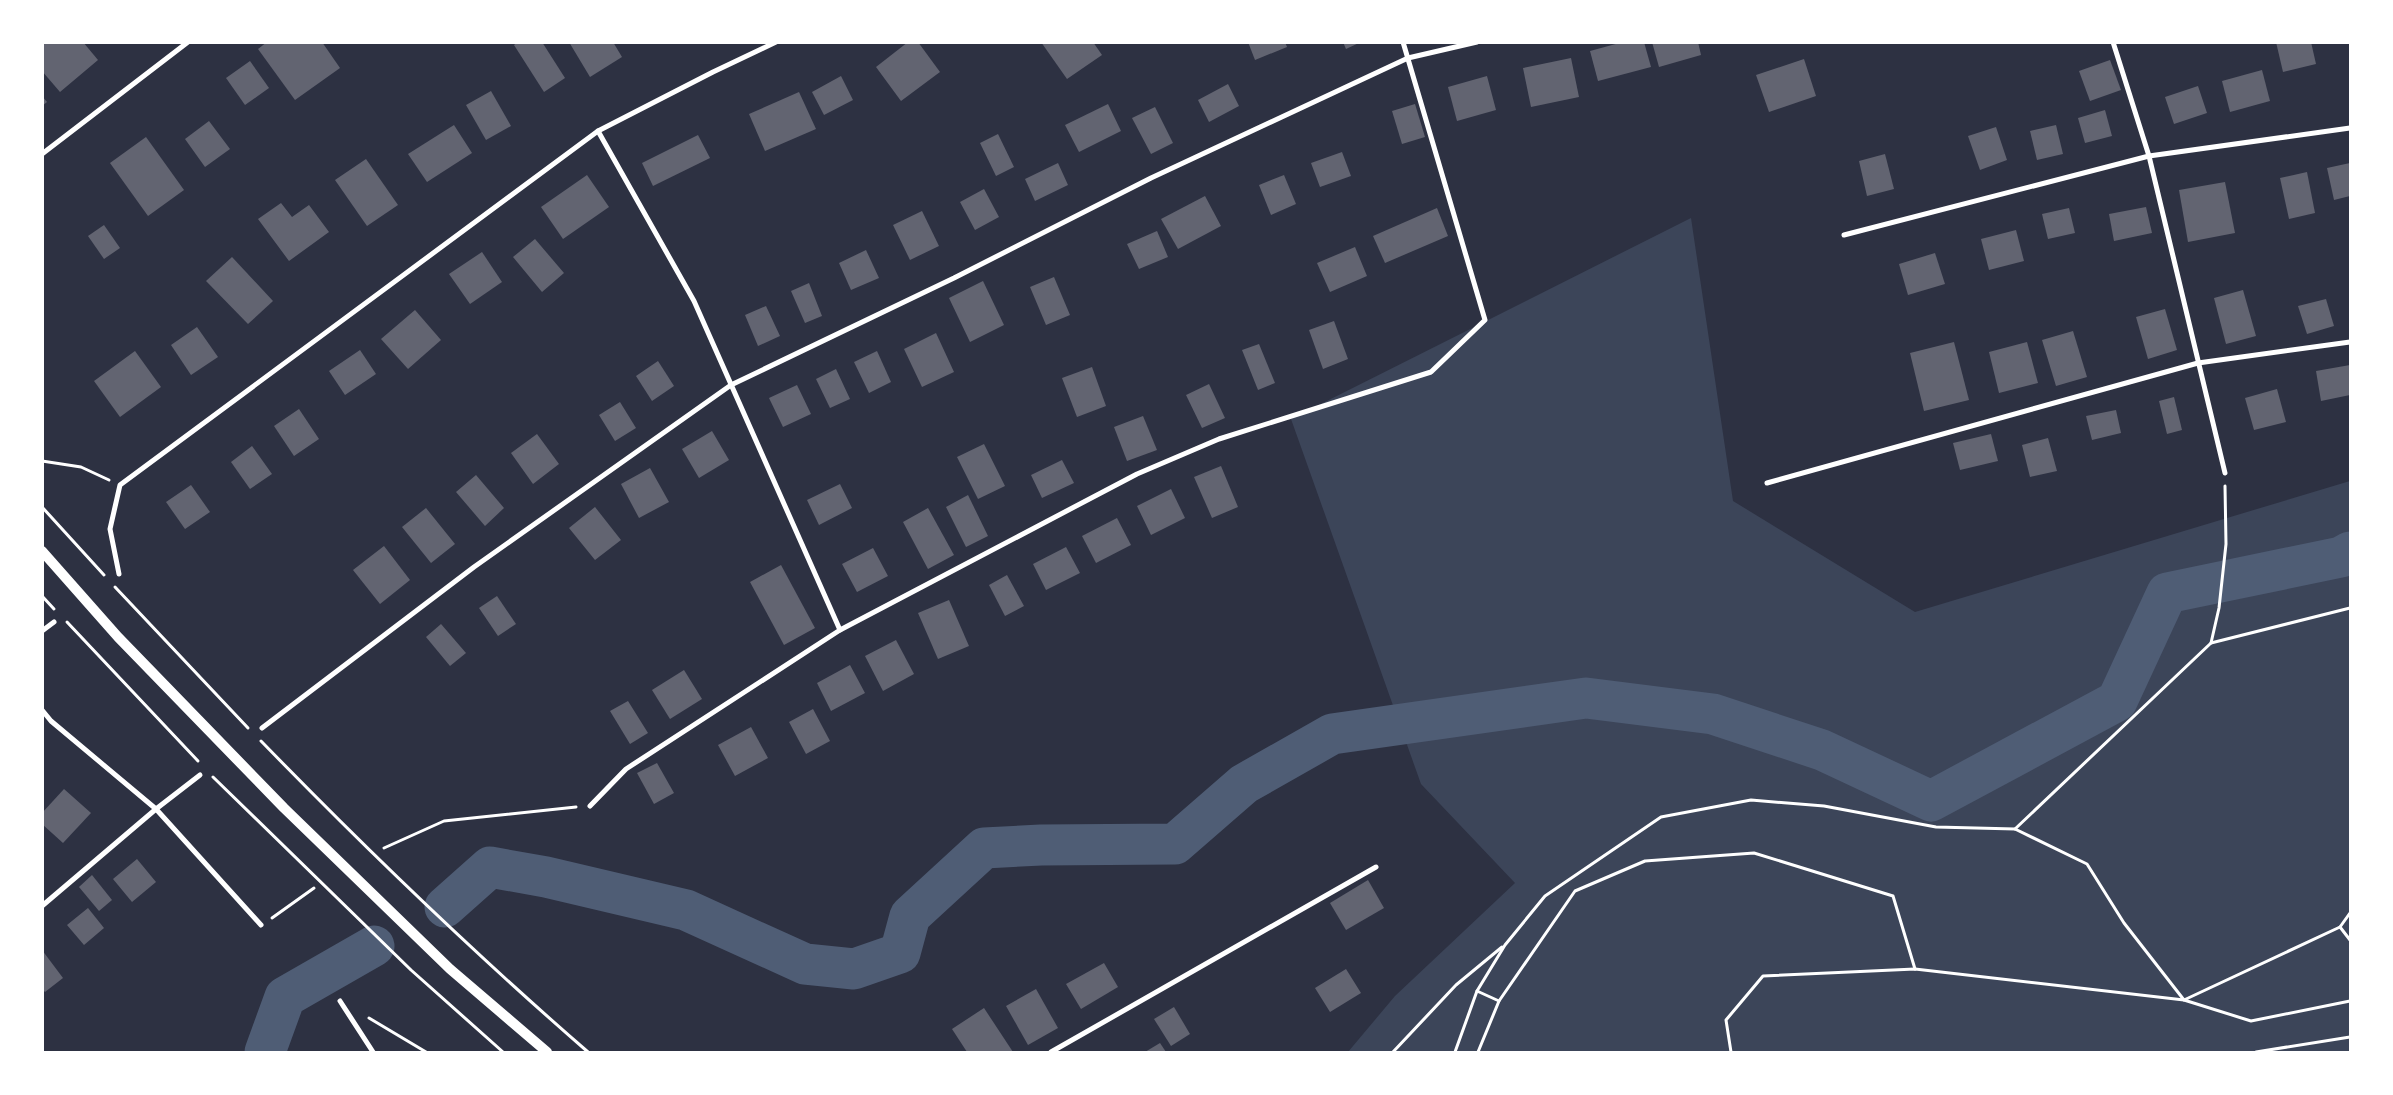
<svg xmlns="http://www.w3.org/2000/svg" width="2393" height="1095" font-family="'Open Sans',sans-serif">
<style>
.green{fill:#3c4559}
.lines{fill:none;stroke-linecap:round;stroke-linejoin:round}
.river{stroke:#4f5d75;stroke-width:41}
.building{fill:#626471}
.path{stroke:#fff;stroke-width:3}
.minor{stroke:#fff;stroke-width:5}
.secondary{stroke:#fff;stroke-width:10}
</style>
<rect width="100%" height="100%" fill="#2d3142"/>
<!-- green -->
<path class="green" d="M 1691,218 L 1733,501 L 1915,612 L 2350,481 L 2350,1052 L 1348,1052 L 1395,996 L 1515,883 L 1421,784 L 1291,419 Z"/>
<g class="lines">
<!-- river -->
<g class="river">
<path d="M 445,907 L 490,867 L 546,877 L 686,910 L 805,964 L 854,969 L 900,953 L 910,916 L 984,848 L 1041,845 L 1175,844 L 1244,784 L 1332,734 L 1586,698 L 1713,714 L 1822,750 L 1931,801 L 2117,701 L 2167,593 L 2341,557 L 2350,552"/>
<path d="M 265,1052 L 285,997 L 374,946"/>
</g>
</g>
<!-- building -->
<g class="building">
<path d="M 44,42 L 83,42 L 98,60 L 60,92 L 42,71 L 42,44 Z"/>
<path d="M 267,42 L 322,42 L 340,68 L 295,100 L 258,49 Z"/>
<path d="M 518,42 L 542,42 L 565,78 L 544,92 L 514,45 Z"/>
<path d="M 569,42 L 613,42 L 622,57 L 590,77 Z"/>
<path d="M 908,42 L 918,42 L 940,72 L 901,101 L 876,67 Z"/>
<path d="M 1041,42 L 1093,42 L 1102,55 L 1067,79 Z"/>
<path d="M 1248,42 L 1285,42 L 1287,47 L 1255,60 Z"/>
<path d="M 1343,42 L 1361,42 L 1346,49 Z"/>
<path d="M 1623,42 L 1644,42 L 1651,67 L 1598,81 L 1590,51 Z"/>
<path d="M 1652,42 L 1698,42 L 1701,55 L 1659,67 Z"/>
<path d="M 2276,42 L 2311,42 L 2316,64 L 2283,72 Z"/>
<path d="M 1571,58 L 1579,97 L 1531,107 L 1523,68 Z"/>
<path d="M 1804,59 L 1816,96 L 1769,112 L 1756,75 Z"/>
<path d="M 2110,60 L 2121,90 L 2090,101 L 2079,71 Z"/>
<path d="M 250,61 L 269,88 L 245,105 L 226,78 Z"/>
<path d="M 2262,70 L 2270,101 L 2230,112 L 2222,81 Z"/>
<path d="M 841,76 L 853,100 L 824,115 L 812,92 Z"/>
<path d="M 1487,76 L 1496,110 L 1457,121 L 1448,87 Z"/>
<path d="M 1228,84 L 1239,106 L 1209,122 L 1198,100 Z"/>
<path d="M 2198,86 L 2207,113 L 2174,124 L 2165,97 Z"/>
<path d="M 491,91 L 511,126 L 486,140 L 466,105 Z"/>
<path d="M 799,92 L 816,129 L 765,151 L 749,114 Z"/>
<path d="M 42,96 L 47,102 L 42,106 Z"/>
<path d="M 1108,104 L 1121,131 L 1079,152 L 1065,125 Z"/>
<path d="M 1415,104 L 1425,137 L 1402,144 L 1392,111 Z"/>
<path d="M 1155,107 L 1173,143 L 1151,154 L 1132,118 Z"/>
<path d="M 2105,110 L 2112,136 L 2085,143 L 2078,118 Z"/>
<path d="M 209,121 L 230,149 L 205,167 L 185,139 Z"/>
<path d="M 454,125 L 472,153 L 427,182 L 408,154 Z"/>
<path d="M 2056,125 L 2063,154 L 2037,160 L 2030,131 Z"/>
<path d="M 1996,127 L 2007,160 L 1980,170 L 1968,136 Z"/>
<path d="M 998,134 L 1014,167 L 996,176 L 980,143 Z"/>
<path d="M 698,135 L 710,158 L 653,186 L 642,163 Z"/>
<path d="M 146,137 L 184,190 L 148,216 L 110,163 Z"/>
<path d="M 1342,152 L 1351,176 L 1320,187 L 1311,163 Z"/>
<path d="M 1885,154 L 1894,189 L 1867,196 L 1859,161 Z"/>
<path d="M 366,159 L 398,205 L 367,226 L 335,180 Z"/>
<path d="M 1058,163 L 1068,185 L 1035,201 L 1025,179 Z"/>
<path d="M 2350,163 L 2350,196 L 2334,200 L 2327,168 Z"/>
<path d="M 2307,172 L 2315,213 L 2289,219 L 2280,178 Z"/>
<path d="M 587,175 L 609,207 L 563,239 L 541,207 Z"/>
<path d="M 1284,175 L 1296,204 L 1271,215 L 1259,185 Z"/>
<path d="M 2225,182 L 2235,233 L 2188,242 L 2179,190 Z"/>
<path d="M 984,189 L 999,217 L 975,230 L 960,202 Z"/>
<path d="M 1205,196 L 1221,226 L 1178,249 L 1161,219 Z"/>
<path d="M 281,203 L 292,217 L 309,205 L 329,232 L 289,261 L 258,219 Z"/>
<path d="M 2146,207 L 2152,233 L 2114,241 L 2109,214 Z"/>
<path d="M 1437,208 L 1448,236 L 1385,263 L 1373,236 Z"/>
<path d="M 2069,208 L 2075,233 L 2048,239 L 2042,214 Z"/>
<path d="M 922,211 L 939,246 L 910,260 L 893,225 Z"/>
<path d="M 104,225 L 120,248 L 104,259 L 88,236 Z"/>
<path d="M 2016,230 L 2024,261 L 1989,270 L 1981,239 Z"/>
<path d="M 1157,231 L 1168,257 L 1139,269 L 1127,244 Z"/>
<path d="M 535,239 L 564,273 L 542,292 L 513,257 Z"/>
<path d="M 1355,247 L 1367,276 L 1330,292 L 1317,263 Z"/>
<path d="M 866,250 L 879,278 L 851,290 L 839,263 Z"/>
<path d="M 482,252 L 502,282 L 470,304 L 449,274 Z"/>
<path d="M 1935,253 L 1945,284 L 1908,295 L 1899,264 Z"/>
<path d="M 232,257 L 273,301 L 248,324 L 206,281 Z"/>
<path d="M 1054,277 L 1070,315 L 1046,325 L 1030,287 Z"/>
<path d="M 983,281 L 1004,325 L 970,342 L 949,298 Z"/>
<path d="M 809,283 L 822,316 L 805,323 L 791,291 Z"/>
<path d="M 2243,290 L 2256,336 L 2226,344 L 2214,298 Z"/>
<path d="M 2326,299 L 2334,326 L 2307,334 L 2298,306 Z"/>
<path d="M 766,306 L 780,336 L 758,346 L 745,315 Z"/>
<path d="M 2165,309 L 2177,350 L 2148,359 L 2136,317 Z"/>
<path d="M 415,310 L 441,340 L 408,369 L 381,339 Z"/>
<path d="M 1334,321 L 1348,359 L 1323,369 L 1309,330 Z"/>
<path d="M 197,327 L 218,357 L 191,375 L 171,345 Z"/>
<path d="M 2073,331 L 2087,377 L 2056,386 L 2042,340 Z"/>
<path d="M 936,333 L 954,372 L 922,387 L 904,349 Z"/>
<path d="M 1954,342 L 1969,400 L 1924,411 L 1910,353 Z"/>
<path d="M 2027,342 L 2038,383 L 1999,393 L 1989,352 Z"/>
<path d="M 1259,344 L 1275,383 L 1258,390 L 1242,350 Z"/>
<path d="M 360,350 L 376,374 L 345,395 L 329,371 Z"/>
<path d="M 135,351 L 161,387 L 120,417 L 94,381 Z"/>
<path d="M 877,351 L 891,382 L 869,393 L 854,362 Z"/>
<path d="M 658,361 L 674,386 L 652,401 L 636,376 Z"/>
<path d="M 2350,365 L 2350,395 L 2321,401 L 2316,371 Z"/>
<path d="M 1092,367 L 1106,406 L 1077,417 L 1062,378 Z"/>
<path d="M 836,369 L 850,399 L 830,408 L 816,379 Z"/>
<path d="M 1209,384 L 1225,418 L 1202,428 L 1186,395 Z"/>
<path d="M 797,385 L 811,414 L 783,427 L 769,398 Z"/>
<path d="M 2277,389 L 2286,422 L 2254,430 L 2245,398 Z"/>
<path d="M 2174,397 L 2182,430 L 2167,434 L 2159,401 Z"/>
<path d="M 620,402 L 636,428 L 615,441 L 599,415 Z"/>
<path d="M 299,409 L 319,439 L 294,456 L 274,426 Z"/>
<path d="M 2116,410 L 2121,433 L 2092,440 L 2086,416 Z"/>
<path d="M 1143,416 L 1157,450 L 1127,461 L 1114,427 Z"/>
<path d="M 712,431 L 729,460 L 699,478 L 682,449 Z"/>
<path d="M 537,434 L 559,464 L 533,484 L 511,453 Z"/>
<path d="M 1991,434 L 1998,461 L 1960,470 L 1953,443 Z"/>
<path d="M 2048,438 L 2057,471 L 2030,477 L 2022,445 Z"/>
<path d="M 984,444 L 1005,486 L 978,499 L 957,457 Z"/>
<path d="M 252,446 L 272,474 L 250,489 L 231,462 Z"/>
<path d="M 1062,460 L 1074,483 L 1042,498 L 1031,475 Z"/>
<path d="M 1221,466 L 1238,507 L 1212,518 L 1194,477 Z"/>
<path d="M 650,468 L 669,502 L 639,518 L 621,484 Z"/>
<path d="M 476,475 L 504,508 L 485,526 L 456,492 Z"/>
<path d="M 840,484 L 852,508 L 819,525 L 807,500 Z"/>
<path d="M 191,485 L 210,512 L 185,529 L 166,502 Z"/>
<path d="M 1171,489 L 1185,518 L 1151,535 L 1137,506 Z"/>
<path d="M 968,495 L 988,536 L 966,547 L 946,507 Z"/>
<path d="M 595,507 L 621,540 L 595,560 L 569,528 Z"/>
<path d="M 426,508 L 455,544 L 431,563 L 402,527 Z"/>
<path d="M 928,508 L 954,555 L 928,569 L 903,522 Z"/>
<path d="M 1117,518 L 1131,545 L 1096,563 L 1082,536 Z"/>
<path d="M 384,546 L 410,580 L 380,604 L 353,570 Z"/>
<path d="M 1066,547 L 1080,573 L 1046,590 L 1033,564 Z"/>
<path d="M 873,548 L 888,576 L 857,592 L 842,564 Z"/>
<path d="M 781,565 L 815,628 L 784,645 L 750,582 Z"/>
<path d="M 1007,575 L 1024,606 L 1005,616 L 989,585 Z"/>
<path d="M 497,596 L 516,624 L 498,636 L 479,608 Z"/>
<path d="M 949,600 L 969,646 L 938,659 L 918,613 Z"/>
<path d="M 441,624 L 466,653 L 450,666 L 426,637 Z"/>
<path d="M 896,640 L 914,674 L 883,691 L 865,656 Z"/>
<path d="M 850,665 L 865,693 L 831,711 L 817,683 Z"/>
<path d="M 684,670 L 702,699 L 670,719 L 652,690 Z"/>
<path d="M 628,701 L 648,733 L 630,744 L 610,711 Z"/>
<path d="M 813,709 L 830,741 L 806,754 L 789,722 Z"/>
<path d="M 751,727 L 768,758 L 735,776 L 718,745 Z"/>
<path d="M 657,763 L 674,793 L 654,804 L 637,773 Z"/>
<path d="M 64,789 L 91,813 L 63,843 L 42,824 L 42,813 Z"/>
<path d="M 137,859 L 156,882 L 132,902 L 113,879 Z"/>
<path d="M 92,875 L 112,900 L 99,911 L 79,887 Z"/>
<path d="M 1368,880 L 1384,908 L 1346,930 L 1330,903 Z"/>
<path d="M 88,908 L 104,928 L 84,945 L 67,925 Z"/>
<path d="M 42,950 L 63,978 L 45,992 L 42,989 Z"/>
<path d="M 1104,963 L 1118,987 L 1081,1009 L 1066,984 Z"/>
<path d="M 1346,969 L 1361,993 L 1330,1012 L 1315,988 Z"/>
<path d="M 1036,989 L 1058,1028 L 1028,1045 L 1006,1006 Z"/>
<path d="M 1174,1007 L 1190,1034 L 1171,1046 L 1154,1019 Z"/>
<path d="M 984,1008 L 1013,1052 L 967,1052 L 952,1029 Z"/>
<path d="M 1160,1043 L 1166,1052 L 1145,1052 Z"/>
</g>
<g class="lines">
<!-- path -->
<g class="path">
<path d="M 42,461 L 81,467 L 109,480"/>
<path d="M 42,507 L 104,575"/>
<path d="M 115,587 L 248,728"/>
<path d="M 42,596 L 54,609"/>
<path d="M 67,622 L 198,761"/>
<path d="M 2211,643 L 2219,608 L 2226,544 L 2225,486"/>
<path d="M 261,741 C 366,849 475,954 588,1052"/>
<path d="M 213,777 L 411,970 L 503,1052"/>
<path d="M 2015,829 L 2211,643 L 2350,608"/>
<path d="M 384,848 L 444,821 L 576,807"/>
<path d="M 272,918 L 314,888"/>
<path d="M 2340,927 L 2350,940"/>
<path d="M 1477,991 L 1499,1001"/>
<path d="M 369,1018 L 426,1052"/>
<path d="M 1393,1052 L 1456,985 L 1502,947"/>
<path d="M 1455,1052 L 1477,991 L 1505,945 L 1545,896 L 1661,817 L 1751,800 L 1824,806 L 1936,827 L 2015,829 L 2087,864 L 2124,923 L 2184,1000 L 2340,927 L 2350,913"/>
<path d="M 1478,1052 L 1499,1001 L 1575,891 L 1645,861 L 1754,853 L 1893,896 L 1915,969"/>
<path d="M 1731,1052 L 1726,1020 L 1763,976 L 1915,969 L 2184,1000 L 2251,1021 L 2350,1001"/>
<path d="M 2256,1052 L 2350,1037"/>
</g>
<!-- minor -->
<g class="minor">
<path d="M 2113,42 L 2149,156 L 2225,473"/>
<path d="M 598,131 L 694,301 L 840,630"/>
<path d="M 42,154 L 188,42"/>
<path d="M 1844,235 L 2149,156 L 2350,128"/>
<path d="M 1767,483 L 2198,363 L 2350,342"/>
<path d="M 119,574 L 110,529 L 120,485 L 598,131 L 713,72 L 776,42"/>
<path d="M 42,631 L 54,622"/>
<path d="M 42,710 L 51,721 L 156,809 L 261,925"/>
<path d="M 262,728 L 474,567 L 731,385 L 954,278 L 1151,178 L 1408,58 L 1477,42"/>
<path d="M 590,806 L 626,769 L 840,630 L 1137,474 L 1219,439 L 1431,372 L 1485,320 L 1403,42"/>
<path d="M 42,906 L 156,809 L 200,775"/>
<path d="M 340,1001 L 373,1052"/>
<path d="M 1051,1052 L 1376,867"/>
</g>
<!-- secondary -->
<path class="secondary" d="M 42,551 L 118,637 L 284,808 L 450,969 L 547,1052"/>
</g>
<!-- border -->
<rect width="2393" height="1095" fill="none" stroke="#ffffff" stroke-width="88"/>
</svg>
